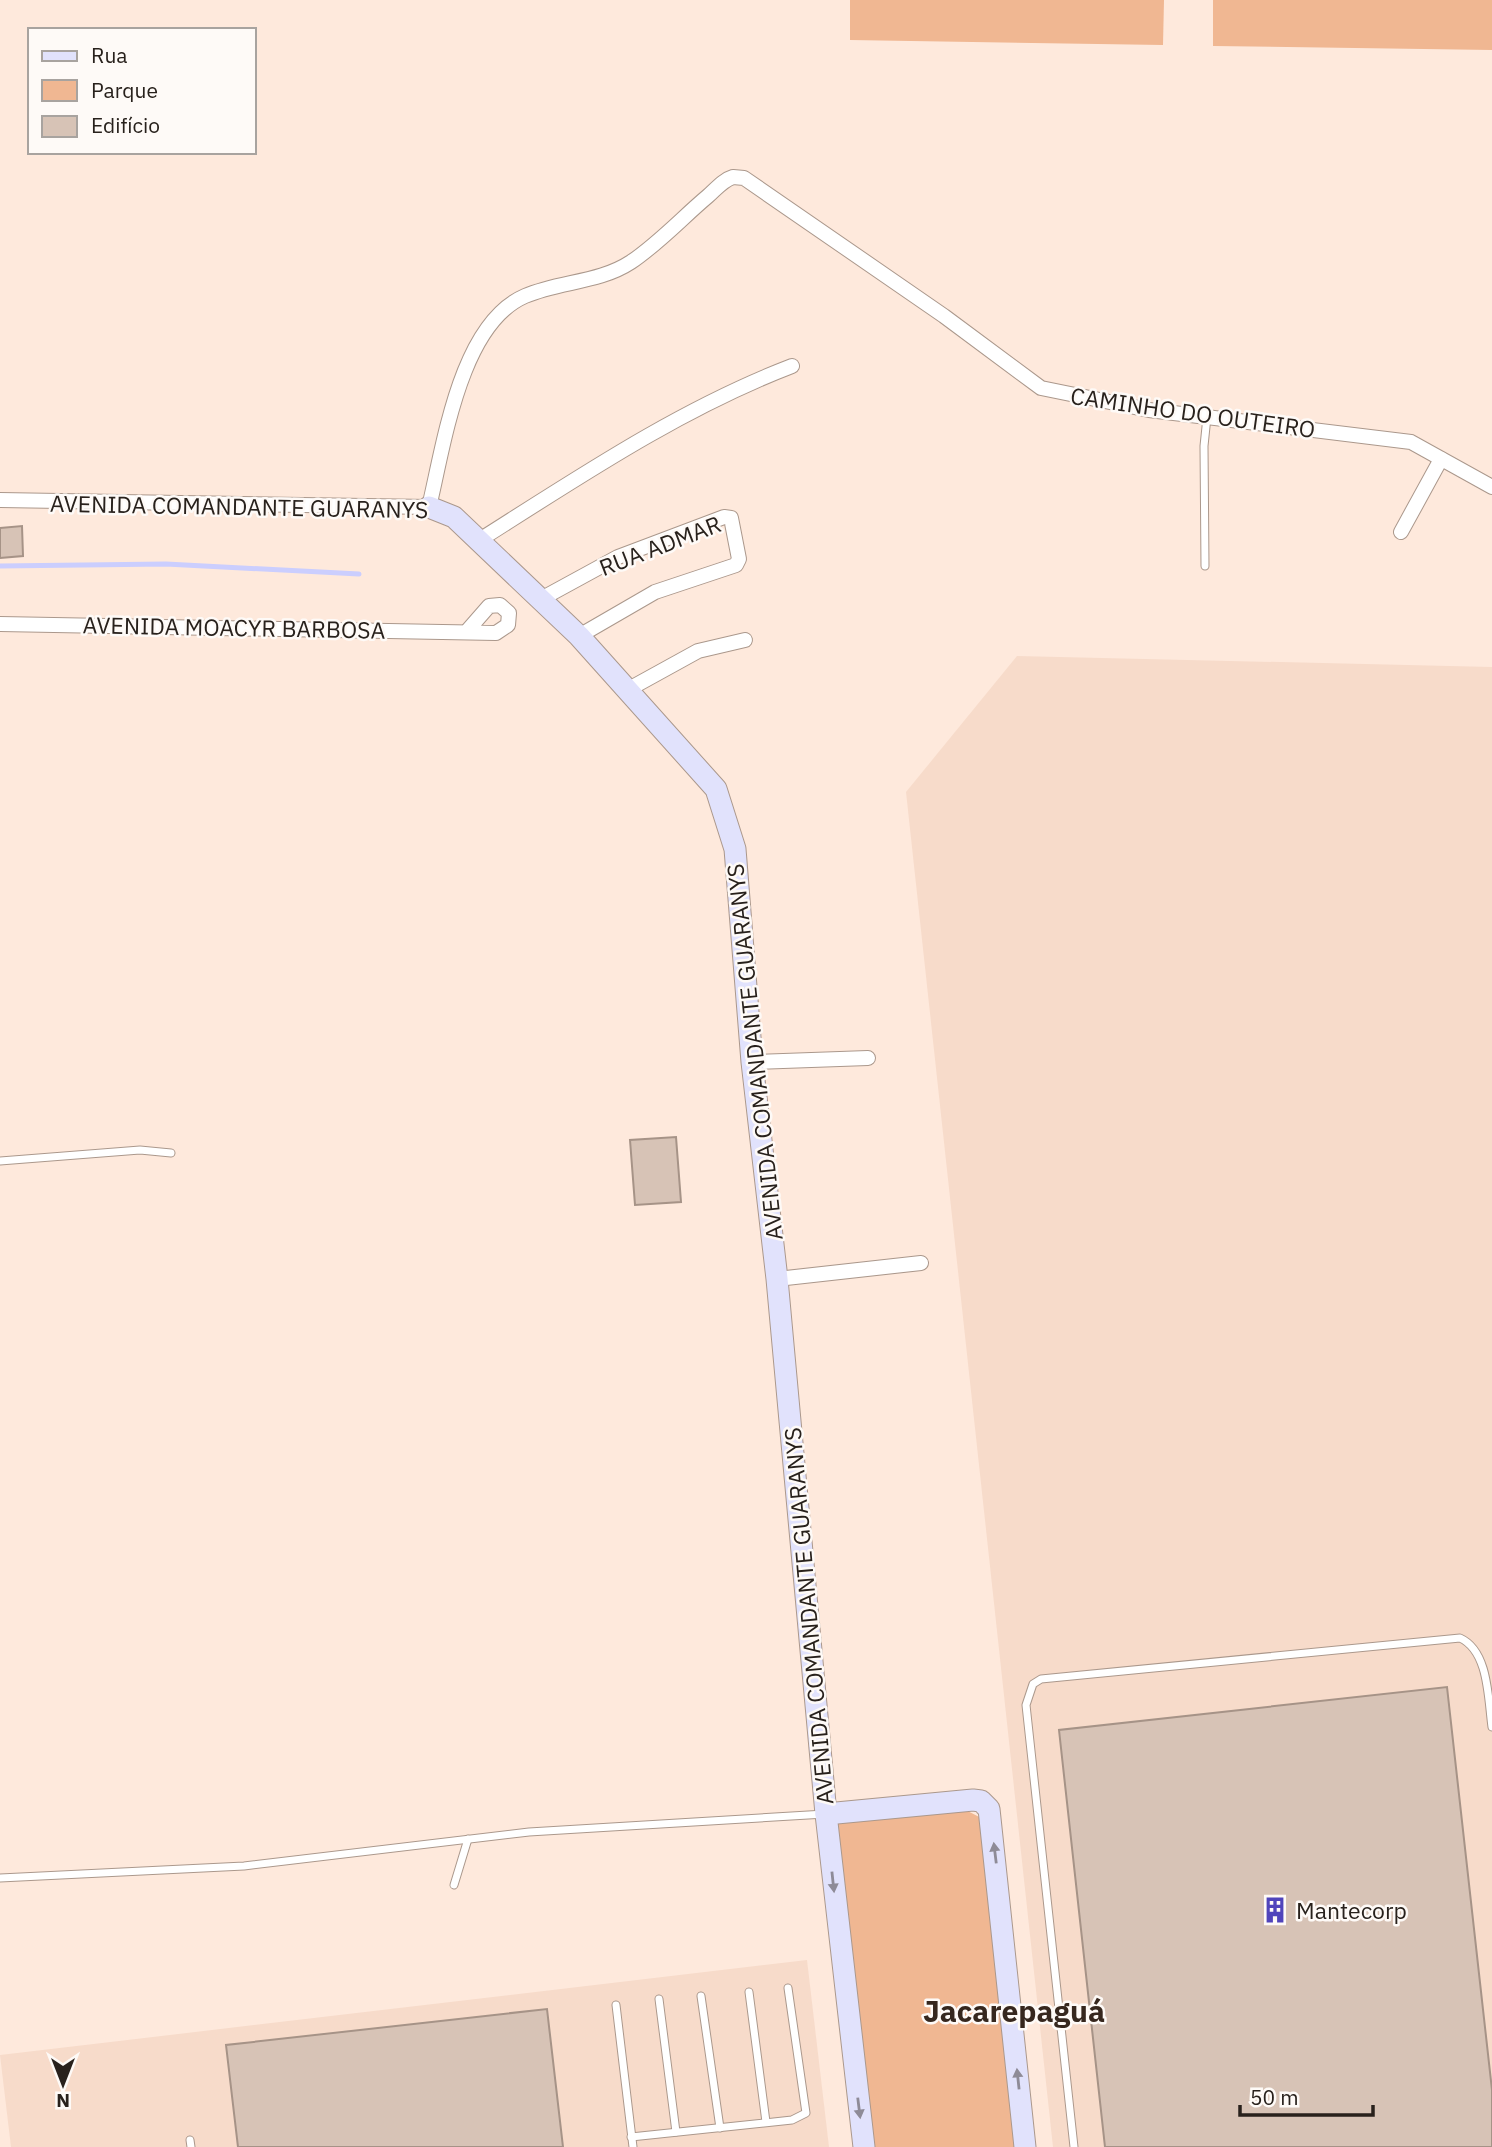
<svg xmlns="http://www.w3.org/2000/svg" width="1492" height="2147" font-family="'IBM Plex Sans',sans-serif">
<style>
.built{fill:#f7dbca}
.green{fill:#f0b792}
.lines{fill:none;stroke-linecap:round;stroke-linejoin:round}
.stream{stroke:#cbcefe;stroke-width:5}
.building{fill:#d7c3b6;stroke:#a69387;stroke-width:2}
.lane-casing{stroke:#ab988c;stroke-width:9}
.street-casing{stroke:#ab988c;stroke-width:16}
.secondary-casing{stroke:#ab988c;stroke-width:23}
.lane{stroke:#fff;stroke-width:7}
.street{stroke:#fff;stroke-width:14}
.secondary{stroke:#e1e2fc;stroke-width:21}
.oneway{fill:#8e8b97}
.labels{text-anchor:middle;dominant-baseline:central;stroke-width:5;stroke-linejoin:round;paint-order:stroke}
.street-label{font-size:23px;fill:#28211c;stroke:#fefaf7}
.poi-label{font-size:23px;fill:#28211c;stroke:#fefaf7;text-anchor:start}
.district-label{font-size:30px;font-weight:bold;fill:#36271e;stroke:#fefaf7}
</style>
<rect width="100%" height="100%" fill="#fee9dc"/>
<!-- built -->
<g class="built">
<path d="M 1017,656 L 1492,667 L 1492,2147 L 1053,2147 L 906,792 Z"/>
<path d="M 807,1960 L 829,2147 L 11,2147 L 0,2055 Z"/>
</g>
<!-- green -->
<g class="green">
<path d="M 850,0 L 1164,0 L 1163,45 L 850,40 Z"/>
<path d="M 1213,0 L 1492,0 L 1492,50 L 1213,46 Z"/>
<path d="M 954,1804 L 987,1821 L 1017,2147 L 868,2147 L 827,1816 Z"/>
</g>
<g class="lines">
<!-- stream -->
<path class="stream" d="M 0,566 L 166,564 L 359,574"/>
</g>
<!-- building -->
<g class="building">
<path d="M 22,526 L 23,556 L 0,558 L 0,528 Z"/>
<path d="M 676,1137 L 681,1202 L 635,1205 L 630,1140 Z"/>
<path d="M 1447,1687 L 1492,2090 L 1492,2147 L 1105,2147 L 1059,1730 Z"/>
<path d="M 547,2009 L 563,2147 L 238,2147 L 226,2045 Z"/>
</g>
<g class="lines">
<!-- lane casing -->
<g class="lane-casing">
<g id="lane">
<path d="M 1205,566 L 1204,446 L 1207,417"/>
<path d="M 0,1161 L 140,1150 L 171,1153"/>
<path d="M 0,1878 L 244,1866 L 529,1832 L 825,1814"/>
<path d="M 454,1885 L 468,1839"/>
<path d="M 749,1992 L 766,2122"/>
<path d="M 701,1996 L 720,2128"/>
<path d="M 659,1999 L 676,2132"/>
<path d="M 616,2005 L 633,2147"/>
<path d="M 631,2137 L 792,2120 L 806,2113 L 788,1988"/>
<path d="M 190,2140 L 191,2147"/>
<path d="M 1074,2147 L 1026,1705 L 1033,1684 L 1041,1679 L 1460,1638 C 1489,1651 1488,1699 1492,1727"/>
</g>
</g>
<!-- street casing -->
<g class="street-casing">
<g id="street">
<path d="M 0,500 L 429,507 C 444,445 460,324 525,296 C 560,281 599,283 631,262 C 658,244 683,217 708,196 C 716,189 723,180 733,177 L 744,178 L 944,316 L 1041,388 L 1149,410 L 1411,442 L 1492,487"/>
<path d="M 1401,532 L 1441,459"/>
<path d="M 478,541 C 579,477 680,409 792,366"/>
<path d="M 541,599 L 618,557 L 724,517 L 731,518 L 739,559 L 736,565 L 655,592 L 579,636"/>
<path d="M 0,624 L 496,633 L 508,625 L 509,613 L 500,605 L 489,606 L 468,630"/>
<path d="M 629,689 L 698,651 L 745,640"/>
<path d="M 752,1062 L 868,1058"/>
<path d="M 777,1279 L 921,1263"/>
</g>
</g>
<!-- secondary casing -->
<g class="secondary-casing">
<g id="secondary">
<path d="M 429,507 L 454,517 L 579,636 L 716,789 L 735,849 L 752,1062 L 777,1279 L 826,1814 L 864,2147"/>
<path d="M 826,1814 L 973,1800 L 981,1801 L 989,1809 L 1025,2147"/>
</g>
</g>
<!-- lane -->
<use href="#lane" class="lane"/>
<!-- street -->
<use href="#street" class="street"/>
<!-- secondary -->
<use href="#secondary" class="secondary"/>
</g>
<!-- one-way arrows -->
<defs><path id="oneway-solid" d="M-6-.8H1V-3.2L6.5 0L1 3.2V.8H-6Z" transform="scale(1.75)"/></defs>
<g class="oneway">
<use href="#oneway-solid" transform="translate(995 1853) rotate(-97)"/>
<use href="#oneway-solid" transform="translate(833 1882) rotate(84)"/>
<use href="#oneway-solid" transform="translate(1018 2079) rotate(-96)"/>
<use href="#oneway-solid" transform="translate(859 2108) rotate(83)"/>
</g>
<!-- icons -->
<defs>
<g id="building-bare" transform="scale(2.1)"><path d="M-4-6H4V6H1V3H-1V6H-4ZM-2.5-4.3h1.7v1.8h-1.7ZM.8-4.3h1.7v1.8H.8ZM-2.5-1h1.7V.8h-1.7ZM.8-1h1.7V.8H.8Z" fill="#5044bb" stroke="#fefaf7" stroke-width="2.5" paint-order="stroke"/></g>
</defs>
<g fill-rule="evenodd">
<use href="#building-bare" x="1275" y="1910"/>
</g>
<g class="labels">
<!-- street labels -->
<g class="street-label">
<text transform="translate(1193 412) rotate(8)">CAMINHO DO OUTEIRO</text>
<text transform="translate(239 506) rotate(1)">AVENIDA COMANDANTE GUARANYS</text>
<text transform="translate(660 545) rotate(-21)">RUA ADMAR</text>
<text transform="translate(234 627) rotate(1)">AVENIDA MOACYR BARBOSA</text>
<text transform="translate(754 1052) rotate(-96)">AVENIDA COMANDANTE GUARANYS</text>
<text transform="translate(808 1616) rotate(-95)">AVENIDA COMANDANTE GUARANYS</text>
</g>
<!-- poi labels -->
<g class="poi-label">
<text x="1296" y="1910">Mantecorp</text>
</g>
<!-- district labels -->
<g class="district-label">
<text x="1014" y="2010">Jacarepaguá</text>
</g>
</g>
<!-- legend -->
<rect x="28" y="28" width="228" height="126" fill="#fefaf7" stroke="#a8a39f" stroke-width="2"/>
<rect x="42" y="51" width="35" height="10" fill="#e1e2fc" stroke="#a8a39f" stroke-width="2"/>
<text x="91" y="63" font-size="21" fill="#28211c">Rua</text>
<rect x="42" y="80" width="35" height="21" fill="#f0b792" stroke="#a8a39f" stroke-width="2"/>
<text x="91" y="98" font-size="21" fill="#28211c">Parque</text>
<rect x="42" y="116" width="35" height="21" fill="#d7c3b6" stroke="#a8a39f" stroke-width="2"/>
<text x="91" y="133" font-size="21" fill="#28211c">Edifício</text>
<!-- north arrow -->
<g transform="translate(63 2084) rotate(180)" stroke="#fefaf7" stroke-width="5" paint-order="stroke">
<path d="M0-5L12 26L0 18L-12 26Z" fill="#28211c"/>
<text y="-10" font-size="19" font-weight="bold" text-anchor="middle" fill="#28211c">N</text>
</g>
<!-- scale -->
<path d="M1240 2105v10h133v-10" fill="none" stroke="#28211c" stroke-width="3.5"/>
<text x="1250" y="2105" font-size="21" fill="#28211c" stroke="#fefaf7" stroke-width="5" paint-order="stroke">50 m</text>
</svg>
